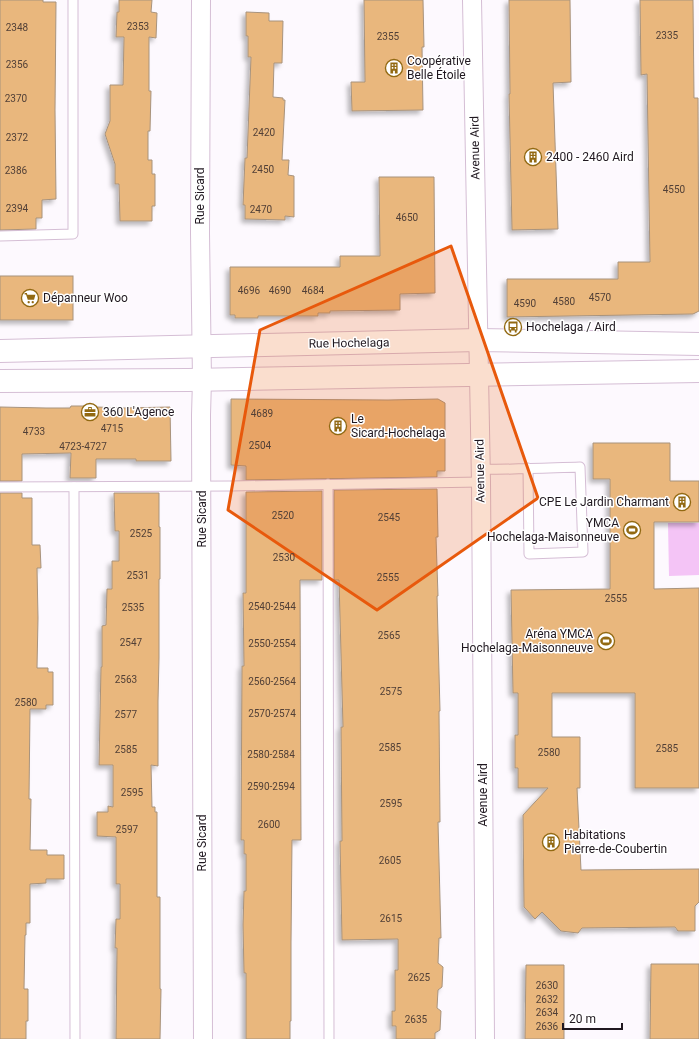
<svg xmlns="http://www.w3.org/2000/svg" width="699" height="1039" font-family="Roboto,sans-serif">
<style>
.green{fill:#f4c4f6}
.building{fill:#e9b77d;stroke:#a8937d;filter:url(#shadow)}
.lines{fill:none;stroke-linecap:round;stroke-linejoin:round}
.lane-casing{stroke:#d5bed5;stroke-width:11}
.street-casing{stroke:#d5bed5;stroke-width:20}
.secondary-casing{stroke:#d5bed5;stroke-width:24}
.lane{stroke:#fff;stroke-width:9}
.street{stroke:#fff;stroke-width:18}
.secondary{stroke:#fff;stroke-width:22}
.marked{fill:#e8590c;fill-opacity:0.2;stroke:#e8590c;stroke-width:3;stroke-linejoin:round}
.labels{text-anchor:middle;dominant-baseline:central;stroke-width:3;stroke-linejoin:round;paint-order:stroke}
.number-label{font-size:10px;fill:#524037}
.poi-label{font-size:12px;fill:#201820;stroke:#fff;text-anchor:start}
.street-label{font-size:12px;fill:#201820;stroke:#fff}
</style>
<defs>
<filter id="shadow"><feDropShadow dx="-3.5" dy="3.5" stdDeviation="2" flood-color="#0004"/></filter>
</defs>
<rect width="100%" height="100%" fill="#fdf9fe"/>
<!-- green -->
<path class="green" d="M 668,523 L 699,523 L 699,575 L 669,576 Z"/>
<!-- building -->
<g class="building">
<path d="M 0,0 L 43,0 L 43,2 L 56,2 L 55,110 L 56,199 L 42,200 L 42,218 L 36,218 L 36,229 L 0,230 Z"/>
<path d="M 119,0 L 152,0 L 151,12 L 157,13 L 156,38 L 149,37 L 149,91 L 151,91 L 150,131 L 148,131 L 148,160 L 152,160 L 152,174 L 155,174 L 155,206 L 152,206 L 152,221 L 120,221 L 119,184 L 115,184 L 115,164 L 105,134 L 110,121 L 110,85 L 123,85 L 124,37 L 116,37 L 117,12 L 119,12 Z"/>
<path d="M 364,0 L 423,0 L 424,47 L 422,47 L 423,110 L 352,111 L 351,82 L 365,82 Z"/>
<path d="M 509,0 L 570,0 L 571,82 L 553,83 L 558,229 L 512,230 L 509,94 L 510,94 Z"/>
<path d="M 640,0 L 693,0 L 694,98 L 698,98 L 699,311 L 693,314 L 507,317 L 507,279 L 618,279 L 618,262 L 650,262 L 647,74 L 641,75 Z"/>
<path d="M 246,12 L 269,13 L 269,21 L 283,21 L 282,63 L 274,63 L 273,97 L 283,98 L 283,100 L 285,100 L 282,160 L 289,160 L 288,175 L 294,176 L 294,217 L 285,216 L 285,220 L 245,219 L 245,205 L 243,205 L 245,158 L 247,158 L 251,57 L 248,57 L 248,36 L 246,36 Z"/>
<path d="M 379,177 L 434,177 L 435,293 L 400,294 L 400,310 L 330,311 L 330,313 L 318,313 L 318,316 L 258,316 L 258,318 L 235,318 L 235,315 L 230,315 L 230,267 L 340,267 L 340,256 L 380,256 Z"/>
<rect x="0" y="276" width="73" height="44"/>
<path d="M 231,399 L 388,400 L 438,399 L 445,403 L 445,471 L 437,471 L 437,477 L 246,480 L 246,466 L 231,465 Z"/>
<path d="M 71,406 L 96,406 L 96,407 L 124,408 L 170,407 L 171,461 L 136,461 L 136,459 L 96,459 L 96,478 L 70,478 L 71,453 L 22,454 L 22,481 L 0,481 L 0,407 L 46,408 L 70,408 Z"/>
<path d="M 593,443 L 670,443 L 670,481 L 699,481 L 699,522 L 654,522 L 654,589 L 699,588 L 699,788 L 635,788 L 635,693 L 552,693 L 552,737 L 580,737 L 580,788 L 577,788 L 581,870 L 699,869 L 699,902 L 695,906 L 695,931 L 678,931 L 675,927 L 582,928 L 578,933 L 561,931 L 542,912 L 535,919 L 524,907 L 523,815 L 548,788 L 518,788 L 518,768 L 515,768 L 515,735 L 518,735 L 518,693 L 513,693 L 511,590 L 610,589 L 610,479 L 593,479 Z"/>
<path d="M 437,489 L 438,537 L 436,537 L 438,596 L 437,596 L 440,711 L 439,711 L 440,822 L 438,822 L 441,938 L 439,938 L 438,963 L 443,967 L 442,987 L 438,990 L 437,1008 L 441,1011 L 440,1030 L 435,1033 L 435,1039 L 396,1039 L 396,1026 L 392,1026 L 392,1011 L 395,1011 L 395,970 L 398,970 L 398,939 L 342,940 L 340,841 L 342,841 L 341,727 L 343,727 L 339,580 L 334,580 L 334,490 Z"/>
<path d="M 322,491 L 322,580 L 300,580 L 301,840 L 292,840 L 291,942 L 291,1021 L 290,1021 L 290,1039 L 246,1039 L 246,973 L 244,973 L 243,925 L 244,891 L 246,891 L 246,854 L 244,854 L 244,840 L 241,840 L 242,666 L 244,666 L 243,593 L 246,593 L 246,492 Z"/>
<path d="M 0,493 L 22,493 L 22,498 L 32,498 L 32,545 L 40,545 L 41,568 L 37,568 L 38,618 L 37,668 L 48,668 L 48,672 L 53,672 L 53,705 L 46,705 L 46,709 L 30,709 L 29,799 L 31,799 L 30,850 L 47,850 L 47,855 L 64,855 L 64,879 L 46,879 L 46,883 L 30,884 L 30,923 L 26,923 L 26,935 L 25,935 L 24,989 L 28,989 L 28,1021 L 26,1021 L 26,1039 L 0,1039 Z"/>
<path d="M 114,493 L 159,493 L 159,527 L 160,527 L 160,579 L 159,579 L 159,658 L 158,701 L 158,766 L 151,765 L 152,807 L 155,807 L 155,812 L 157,812 L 157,897 L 160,897 L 160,989 L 161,989 L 160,1039 L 116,1039 L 117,948 L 115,948 L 116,919 L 120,919 L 120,884 L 116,884 L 116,837 L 97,836 L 97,812 L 108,812 L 108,806 L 113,807 L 113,765 L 99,765 L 101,667 L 102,667 L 102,626 L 106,625 L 107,589 L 112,589 L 112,561 L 119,561 L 119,531 L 115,531 Z"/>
<path d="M 651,964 L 699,964 L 699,1039 L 650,1039 Z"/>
<path d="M 526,965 L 564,965 L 564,1039 L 525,1039 Z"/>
</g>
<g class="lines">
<!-- lane casing -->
<g class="lane-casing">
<g id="lane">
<path d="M 0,236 L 73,234 L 73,0"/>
<path d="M 480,469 C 513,470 547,468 580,467 L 583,552 L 529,554 L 528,468"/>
<path d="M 328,484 L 329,1039"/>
<path d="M 0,487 L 231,486 L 481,482"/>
<path d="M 74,487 L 75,1039"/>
</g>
</g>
<!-- street casing -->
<g class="street-casing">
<g id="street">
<path d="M 201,0 L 200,233 L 202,380 L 201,415 L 203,1039"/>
<path d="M 472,0 L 481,482 L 485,1039"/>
</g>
</g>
<!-- secondary casing -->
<g class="secondary-casing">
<g id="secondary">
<path d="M 0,351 L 478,340 L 699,344"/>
<path d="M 0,381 L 188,380 L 699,371"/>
</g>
</g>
<!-- lane -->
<use href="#lane" class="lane"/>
<!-- street -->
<use href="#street" class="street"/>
<!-- secondary -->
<use href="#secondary" class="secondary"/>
</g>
<!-- marked area -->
<path class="marked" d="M 451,246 L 538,498 L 377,610 L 228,510 L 260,330 Z"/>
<!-- icons -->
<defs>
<g id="building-ring" transform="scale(0.9)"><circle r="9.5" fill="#fff" stroke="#926912" stroke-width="1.5"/><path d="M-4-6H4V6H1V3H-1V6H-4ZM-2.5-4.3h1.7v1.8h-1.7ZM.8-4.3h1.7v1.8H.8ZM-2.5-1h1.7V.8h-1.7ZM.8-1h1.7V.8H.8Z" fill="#926912"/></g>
<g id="supermarket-ring" transform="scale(0.9)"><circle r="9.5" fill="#fff" stroke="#926912" stroke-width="1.5"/><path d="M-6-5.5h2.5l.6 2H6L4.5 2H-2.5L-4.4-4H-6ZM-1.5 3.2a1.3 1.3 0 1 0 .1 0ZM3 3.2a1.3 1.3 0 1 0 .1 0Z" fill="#926912"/></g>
<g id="bus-ring" transform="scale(0.9)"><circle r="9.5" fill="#fff" stroke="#926912" stroke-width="1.5"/><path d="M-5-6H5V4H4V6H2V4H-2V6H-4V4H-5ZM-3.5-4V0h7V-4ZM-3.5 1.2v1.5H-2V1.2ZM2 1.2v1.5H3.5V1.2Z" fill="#926912"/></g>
<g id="office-ring" transform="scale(0.9)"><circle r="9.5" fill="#fff" stroke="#926912" stroke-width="1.5"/><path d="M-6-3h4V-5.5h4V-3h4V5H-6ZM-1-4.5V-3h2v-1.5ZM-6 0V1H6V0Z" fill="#926912"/></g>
<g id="stadium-ring" transform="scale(0.9)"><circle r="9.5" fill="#fff" stroke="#926912" stroke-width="1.5"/><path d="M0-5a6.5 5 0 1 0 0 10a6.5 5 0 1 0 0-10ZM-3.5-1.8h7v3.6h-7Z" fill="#926912"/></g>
</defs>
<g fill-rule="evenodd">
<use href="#building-ring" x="394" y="68"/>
<use href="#building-ring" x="533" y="157"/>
<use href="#supermarket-ring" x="30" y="298"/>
<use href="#bus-ring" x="513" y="327"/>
<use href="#office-ring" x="90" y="412"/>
<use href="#building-ring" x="338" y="426"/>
<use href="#building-ring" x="682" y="502"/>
<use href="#stadium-ring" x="632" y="530"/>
<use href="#stadium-ring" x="606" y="641"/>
<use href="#building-ring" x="551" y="842"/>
</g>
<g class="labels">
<!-- number labels -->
<g class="number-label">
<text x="138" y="26">2353</text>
<text x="17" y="27">2348</text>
<text x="667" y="35">2335</text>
<text x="388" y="36">2355</text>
<text x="17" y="64">2356</text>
<text x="16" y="98">2370</text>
<text x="264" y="132">2420</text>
<text x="17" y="137">2372</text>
<text x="263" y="169">2450</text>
<text x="16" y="170">2386</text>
<text x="674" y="189">4550</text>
<text x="17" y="208">2394</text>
<text x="261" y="209">2470</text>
<text x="407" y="217">4650</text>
<text x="249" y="290">4696</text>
<text x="280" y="290">4690</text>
<text x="313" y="290">4684</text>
<text x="600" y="297">4570</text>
<text x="564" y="301">4580</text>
<text x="525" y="303">4590</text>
<text x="262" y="413">4689</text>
<text x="112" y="428">4715</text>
<text x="34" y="431">4733</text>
<text x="260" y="445">2504</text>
<text x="83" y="446">4723-4727</text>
<text x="283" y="515">2520</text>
<text x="389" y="517">2545</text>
<text x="141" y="533">2525</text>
<text x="284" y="557">2530</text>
<text x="138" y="575">2531</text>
<text x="388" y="577">2555</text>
<text x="616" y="598">2555</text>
<text x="272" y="606">2540-2544</text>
<text x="133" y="607">2535</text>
<text x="389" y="635">2565</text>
<text x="131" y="642">2547</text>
<text x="272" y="643">2550-2554</text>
<text x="126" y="679">2563</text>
<text x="272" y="681">2560-2564</text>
<text x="391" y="691">2575</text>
<text x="26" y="702">2580</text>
<text x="272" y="713">2570-2574</text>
<text x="126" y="714">2577</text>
<text x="390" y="747">2585</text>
<text x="667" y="748">2585</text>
<text x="126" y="749">2585</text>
<text x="549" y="752">2580</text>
<text x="271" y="754">2580-2584</text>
<text x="271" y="786">2590-2594</text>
<text x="132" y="792">2595</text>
<text x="391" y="803">2595</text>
<text x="269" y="824">2600</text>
<text x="127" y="829">2597</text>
<text x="390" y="860">2605</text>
<text x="391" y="918">2615</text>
<text x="419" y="977">2625</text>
<text x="547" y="985">2630</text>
<text x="547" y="999">2632</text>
<text x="547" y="1012">2634</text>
<text x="416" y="1019">2635</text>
<text x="547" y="1026">2636</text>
</g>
<!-- poi labels -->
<g class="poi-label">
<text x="407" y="61">Coopérative<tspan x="407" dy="14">Belle Étoile</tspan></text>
<text x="546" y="157">2400 - 2460 Aird</text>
<text x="43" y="298">Dépanneur Woo</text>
<text x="526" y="327">Hochelaga / Aird</text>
<text x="103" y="412">360 L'Agence</text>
<text x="351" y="419">Le<tspan x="351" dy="14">Sicard-Hochelaga</tspan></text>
<text x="669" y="502" text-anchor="end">CPE Le Jardin Charmant</text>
<text x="619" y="523" text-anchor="end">YMCA<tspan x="619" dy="14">Hochelaga-Maisonneuve</tspan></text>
<text x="593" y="634" text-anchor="end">Aréna YMCA<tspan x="593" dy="14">Hochelaga-Maisonneuve</tspan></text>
<text x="564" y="835">Habitations<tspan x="564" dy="14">Pierre-de-Coubertin</tspan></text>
</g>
<!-- street labels -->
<g class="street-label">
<text transform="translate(475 148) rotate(-91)">Avenue Aird</text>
<text transform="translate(200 196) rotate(-90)">Rue Sicard</text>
<text transform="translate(349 343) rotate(-1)">Rue Hochelaga</text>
<text transform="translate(480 471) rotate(-91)">Avenue Aird</text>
<text transform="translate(202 519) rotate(-90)">Rue Sicard</text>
<text transform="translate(483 795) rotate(-90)">Avenue Aird</text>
<text transform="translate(202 843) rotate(-90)">Rue Sicard</text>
</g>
</g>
<!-- scale -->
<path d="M563 1023v6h59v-6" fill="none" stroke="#201820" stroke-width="2"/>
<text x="569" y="1023" font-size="12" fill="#201820" stroke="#ffffff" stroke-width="3" paint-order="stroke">20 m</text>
</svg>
